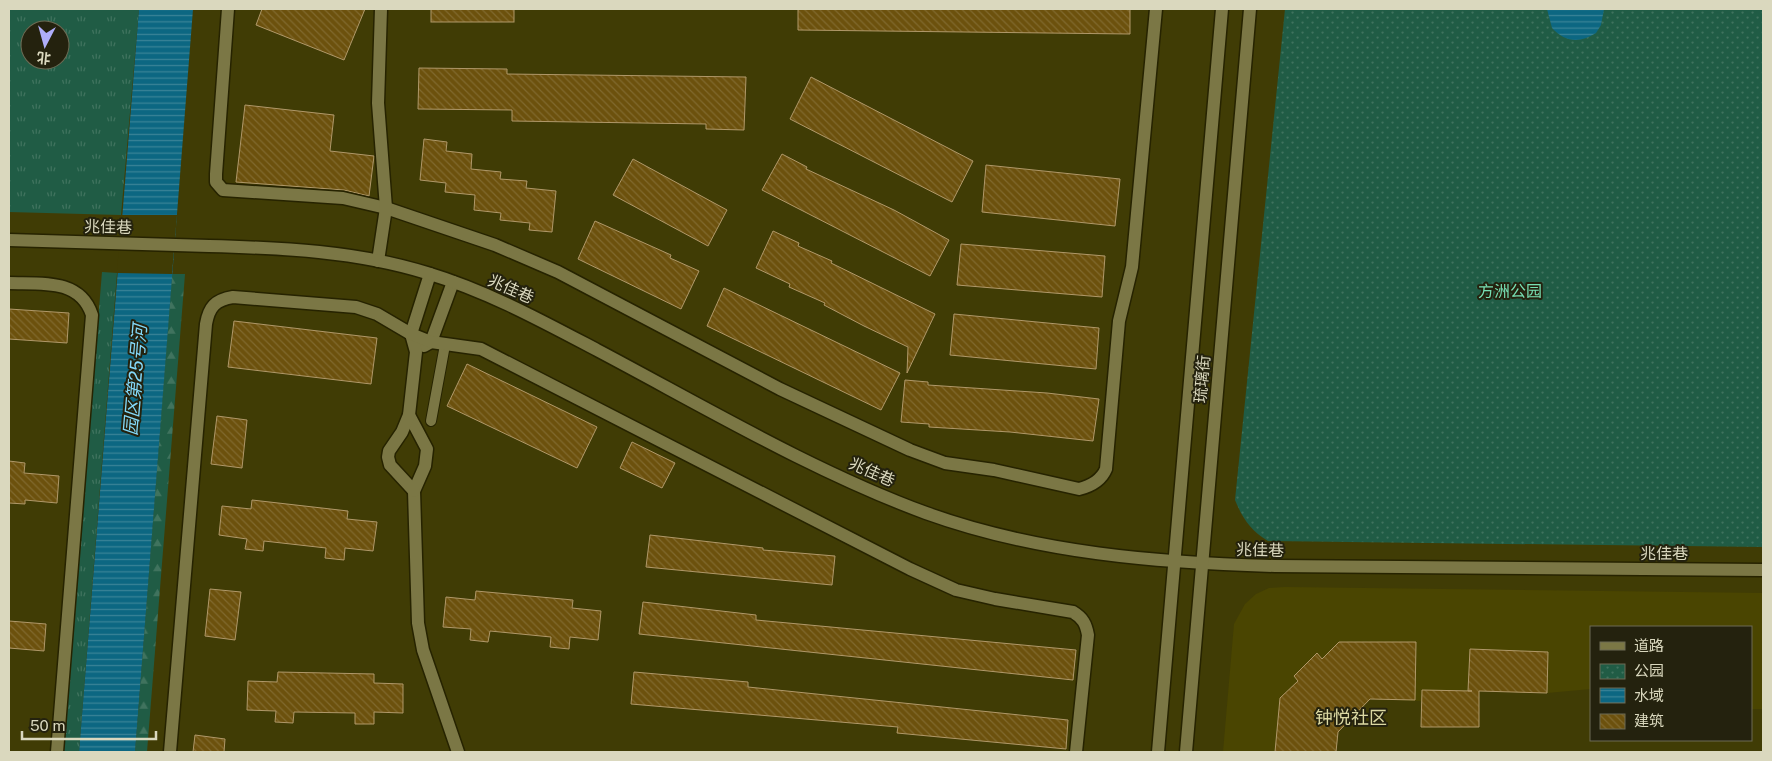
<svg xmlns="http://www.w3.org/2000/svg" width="1772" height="761" font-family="'Public Sans','Noto Sans SC',sans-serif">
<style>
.built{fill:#4a4501}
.grass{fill:url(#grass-tufts);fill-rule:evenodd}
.forest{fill:url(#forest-firs)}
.park{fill:url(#park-dots)}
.water{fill:url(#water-rules)}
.pier{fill:#403c05}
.building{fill:url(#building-back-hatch);stroke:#b09869}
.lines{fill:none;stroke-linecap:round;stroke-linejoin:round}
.lane-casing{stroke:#262300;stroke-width:12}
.street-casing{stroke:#262300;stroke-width:15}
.secondary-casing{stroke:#262300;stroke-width:15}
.lane{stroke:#7b7745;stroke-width:10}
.street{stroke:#7b7745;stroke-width:12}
.secondary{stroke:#7b7745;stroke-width:12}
.labels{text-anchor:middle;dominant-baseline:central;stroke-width:4;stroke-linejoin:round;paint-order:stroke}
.street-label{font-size:16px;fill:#dad8be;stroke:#24220e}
.park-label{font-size:16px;fill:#77dfb3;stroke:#24220e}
.water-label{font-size:18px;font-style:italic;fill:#83d8f8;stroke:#24220e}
.neighbourhood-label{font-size:18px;fill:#dbd8a2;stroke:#24220e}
</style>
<defs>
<pattern id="grass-tufts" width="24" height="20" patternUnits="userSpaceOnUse" patternTransform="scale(1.25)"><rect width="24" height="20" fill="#205c45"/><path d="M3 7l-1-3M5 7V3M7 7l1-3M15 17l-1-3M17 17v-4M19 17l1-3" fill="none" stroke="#40735e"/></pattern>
<pattern id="forest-firs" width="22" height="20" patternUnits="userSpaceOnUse" patternTransform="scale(1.25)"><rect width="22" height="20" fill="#205c45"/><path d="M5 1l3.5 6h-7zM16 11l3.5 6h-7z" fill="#40735e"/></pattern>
<pattern id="park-dots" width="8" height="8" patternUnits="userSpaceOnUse" patternTransform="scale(1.25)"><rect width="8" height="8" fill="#205c45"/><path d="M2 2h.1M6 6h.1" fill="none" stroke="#40735e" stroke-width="1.8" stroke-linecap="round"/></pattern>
<pattern id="water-rules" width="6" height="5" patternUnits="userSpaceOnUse" patternTransform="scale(1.25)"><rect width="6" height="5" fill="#0c6782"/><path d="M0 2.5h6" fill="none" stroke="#3a8397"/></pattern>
<pattern id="building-back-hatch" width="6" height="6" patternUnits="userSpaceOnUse" patternTransform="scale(1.25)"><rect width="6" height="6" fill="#6c510d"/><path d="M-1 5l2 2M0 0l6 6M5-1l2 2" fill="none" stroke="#80692e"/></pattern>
</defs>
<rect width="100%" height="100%" fill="#403c05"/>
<!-- built -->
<path class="built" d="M 1285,587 L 1763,593 L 1763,709 L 1751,709 L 1751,627 L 1591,627 L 1591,689 L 1547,693 L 1479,691 L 1479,727 L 1421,727 L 1421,701 L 1370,699 L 1338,732 L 1336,752 L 1223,752 L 1234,624 L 1245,604 L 1256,594 L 1269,588 Z"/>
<!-- grass -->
<g class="grass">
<path d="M 9,9 L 139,9 L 121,215 L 9,212 ZM 30,30 L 60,30 L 60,60 L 30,60 Z"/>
<path d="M 102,272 L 117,273 L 79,752 L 63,752 Z"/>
</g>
<!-- forest -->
<path class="forest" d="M 172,274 L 185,274 L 147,752 L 135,752 Z"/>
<!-- park -->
<path class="park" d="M 1285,9 L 1763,9 L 1763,547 L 1268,541 C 1250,530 1243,519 1235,500 Z"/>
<!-- water -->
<g class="water">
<path d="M 139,9 L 193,9 L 135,752 L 79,752 Z"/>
<path d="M 1547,9 L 1604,9 L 1601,25 L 1596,33 C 1579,44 1565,42 1552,28 Z"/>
</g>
<!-- pier -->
<path class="pier" d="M 121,215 L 177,215 L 172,274 L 117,273 Z"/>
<!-- building -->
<g class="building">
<path d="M 262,9 L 365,9 L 344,60 L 256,25 Z"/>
<rect x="431" y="9" width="83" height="13"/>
<path d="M 798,9 L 1130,9 L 1130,34 L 798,30 Z"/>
<path d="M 419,68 L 507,69 L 507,74 L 746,77 L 744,130 L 706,129 L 706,124 L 512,121 L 512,110 L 418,109 Z"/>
<path d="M 811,77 L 973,161 L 952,202 L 790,119 Z"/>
<path d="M 245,105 L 334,115 L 330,151 L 374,156 L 369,196 L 344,190 L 236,182 Z"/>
<path d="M 424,139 L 447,142 L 446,151 L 472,154 L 471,169 L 501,172 L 500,179 L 527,181 L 526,188 L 556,191 L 552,232 L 529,230 L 530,223 L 500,220 L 501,213 L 474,210 L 475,195 L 445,192 L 446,183 L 420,180 Z"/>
<path d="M 782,154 L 807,167 L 806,169 L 894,210 L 949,240 L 930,276 L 762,190 Z"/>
<path d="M 633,159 L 727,210 L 708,246 L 613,195 Z"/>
<path d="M 986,165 L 1120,179 L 1115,226 L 982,212 Z"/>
<path d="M 595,221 L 671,255 L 670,258 L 699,271 L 681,309 L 578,259 Z"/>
<path d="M 773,231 L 799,243 L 798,246 L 832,261 L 831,263 L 935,314 L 907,373 L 908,347 L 864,326 L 824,305 L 825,303 L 789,287 L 790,284 L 756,268 Z"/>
<path d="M 961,244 L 1105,256 L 1102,297 L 957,285 Z"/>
<path d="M 724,288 L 900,373 L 881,410 L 707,326 Z"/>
<path d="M 9,309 L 69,313 L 67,343 L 9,339 Z"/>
<path d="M 954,314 L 1099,328 L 1096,369 L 950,355 Z"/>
<path d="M 234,321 L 377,338 L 371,384 L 228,367 Z"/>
<path d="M 467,364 L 597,427 L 577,468 L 447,406 Z"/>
<path d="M 905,380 L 928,382 L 928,385 L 1047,393 L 1099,399 L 1093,441 L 1010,432 L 929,427 L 929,424 L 901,422 Z"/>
<path d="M 217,416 L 247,420 L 242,468 L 211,464 Z"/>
<path d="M 632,442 L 675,463 L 662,488 L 620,468 Z"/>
<path d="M 9,461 L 25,463 L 24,473 L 59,476 L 57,503 L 25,500 L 25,504 L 9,503 Z"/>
<path d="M 252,500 L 348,511 L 347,519 L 377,522 L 373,551 L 345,548 L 344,560 L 325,558 L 326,548 L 264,541 L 263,551 L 245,549 L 247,539 L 219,535 L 222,506 L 251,509 Z"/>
<path d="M 650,535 L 763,548 L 763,550 L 835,556 L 832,585 L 646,567 Z"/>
<path d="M 210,589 L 241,592 L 235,640 L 205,636 Z"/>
<path d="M 476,591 L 573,600 L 572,608 L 601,611 L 598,640 L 570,637 L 569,649 L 550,647 L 551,637 L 490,631 L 488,642 L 470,640 L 471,629 L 443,627 L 446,597 L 475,600 Z"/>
<path d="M 643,602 L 756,615 L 756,620 L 1076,650 L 1073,680 L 639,634 Z"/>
<path d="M 9,621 L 46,624 L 44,651 L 9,648 Z"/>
<path d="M 1339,642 L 1416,642 L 1415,700 L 1370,699 L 1338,732 L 1336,752 L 1275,752 L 1280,698 L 1298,681 L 1294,676 L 1317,653 L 1322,659 Z"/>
<path d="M 1470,649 L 1548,652 L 1547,693 L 1479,691 L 1479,727 L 1421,727 L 1422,690 L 1472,691 L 1468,691 Z"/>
<path d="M 278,672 L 374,674 L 374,683 L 403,684 L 403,713 L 374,712 L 374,724 L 355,724 L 355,713 L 294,712 L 293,723 L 275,722 L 276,711 L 247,710 L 248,681 L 277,682 Z"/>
<path d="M 634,672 L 748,682 L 748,687 L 1068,720 L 1066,749 L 897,733 L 898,727 L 631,704 Z"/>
<path d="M 195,735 L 225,739 L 224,752 L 193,752 Z"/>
</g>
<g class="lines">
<!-- lane casing -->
<g class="lane-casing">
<path id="lane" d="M 431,421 L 445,345"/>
</g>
<!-- street casing -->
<g class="street-casing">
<g id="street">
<path d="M 228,9 L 216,174 L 216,182 L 223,190 L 343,198 L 386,208 L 495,245 L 558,272 L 780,389 L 910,450 L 945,463 L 994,470 L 1079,489 C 1091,486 1101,481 1106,469 L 1119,321 L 1132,267 L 1156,9"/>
<path d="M 378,261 L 386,208 L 378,103 L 381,9"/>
<path d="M 9,283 C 40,284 80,278 92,315 L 57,752"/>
<path d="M 424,346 L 431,342 L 453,282"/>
<path d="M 409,415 L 427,449 L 425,466 L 414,491 L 418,623 L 423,650 L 458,752"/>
<path d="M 414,491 L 390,465 L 388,457 L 389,451 L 402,432 L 409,415 L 416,352 L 411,334 L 430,274"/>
<path d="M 170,752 L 206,324 C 209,307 215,300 233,297 L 356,307 L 377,314 L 411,334 L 431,342 L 481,349 L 910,569 L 956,590 L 995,599 L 1073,612 C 1083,618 1086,624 1088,635 L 1076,752"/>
</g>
</g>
<!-- secondary casing -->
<g class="secondary-casing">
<g id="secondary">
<path d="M 9,240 C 76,242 142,244 209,246 C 283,248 356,251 427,273 C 487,291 542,321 597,350 C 703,406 814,472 926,513 C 1037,553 1158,563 1275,566 L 1763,570"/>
<path d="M 1158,752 L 1222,9"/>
<path d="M 1186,752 L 1250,9"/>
</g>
</g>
<!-- lane -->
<use href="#lane" class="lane"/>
<!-- street -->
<use href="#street" class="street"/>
<!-- secondary -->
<use href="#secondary" class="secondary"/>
</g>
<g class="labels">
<!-- street labels -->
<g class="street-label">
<text transform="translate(108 227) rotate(1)">兆佳巷</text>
<text transform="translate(511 289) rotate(24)">兆佳巷</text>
<text transform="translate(1202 379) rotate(-85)">琉璃街</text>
<text transform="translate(872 472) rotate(24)">兆佳巷</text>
<text transform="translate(1260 550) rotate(1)">兆佳巷</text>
<text x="1664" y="553">兆佳巷</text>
</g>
<!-- park labels -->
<g class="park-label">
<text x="1510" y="291">方洲公园</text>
</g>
<!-- water labels -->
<g class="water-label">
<text transform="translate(135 380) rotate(-85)">园区第25号河</text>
</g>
<!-- neighbourhood labels -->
<g class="neighbourhood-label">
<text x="1351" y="717">钟悦社区</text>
</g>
</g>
<!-- border -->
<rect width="1772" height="761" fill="none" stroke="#dad8be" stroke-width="20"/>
<!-- legend -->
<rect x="1590" y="626" width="162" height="115" fill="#24220e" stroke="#6d6b54"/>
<rect x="1600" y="642" width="25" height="8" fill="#7b7745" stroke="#6d6b54"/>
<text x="1634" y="651" font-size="15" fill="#dad8be">道路</text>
<rect x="1600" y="664" width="25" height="15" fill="url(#park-dots)" stroke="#6d6b54"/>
<text x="1634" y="676" font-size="15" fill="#dad8be">公园</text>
<rect x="1600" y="688" width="25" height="15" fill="url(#water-rules)" stroke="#6d6b54"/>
<text x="1634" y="701" font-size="15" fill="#dad8be">水域</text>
<rect x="1600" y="714" width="25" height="15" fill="url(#building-back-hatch)" stroke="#6d6b54"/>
<text x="1634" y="726" font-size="15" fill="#dad8be">建筑</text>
<!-- north arrow -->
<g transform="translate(45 45) rotate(186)"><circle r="24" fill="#24220e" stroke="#6d6b54"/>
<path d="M0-4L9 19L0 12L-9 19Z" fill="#afaefa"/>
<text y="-8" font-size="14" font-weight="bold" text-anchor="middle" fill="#dad8be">北</text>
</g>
<!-- scale -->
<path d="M22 731v8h134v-8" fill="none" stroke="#dad8be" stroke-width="2.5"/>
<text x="30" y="731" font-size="15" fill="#dad8be" stroke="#24220e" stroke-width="4" paint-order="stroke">50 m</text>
</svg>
